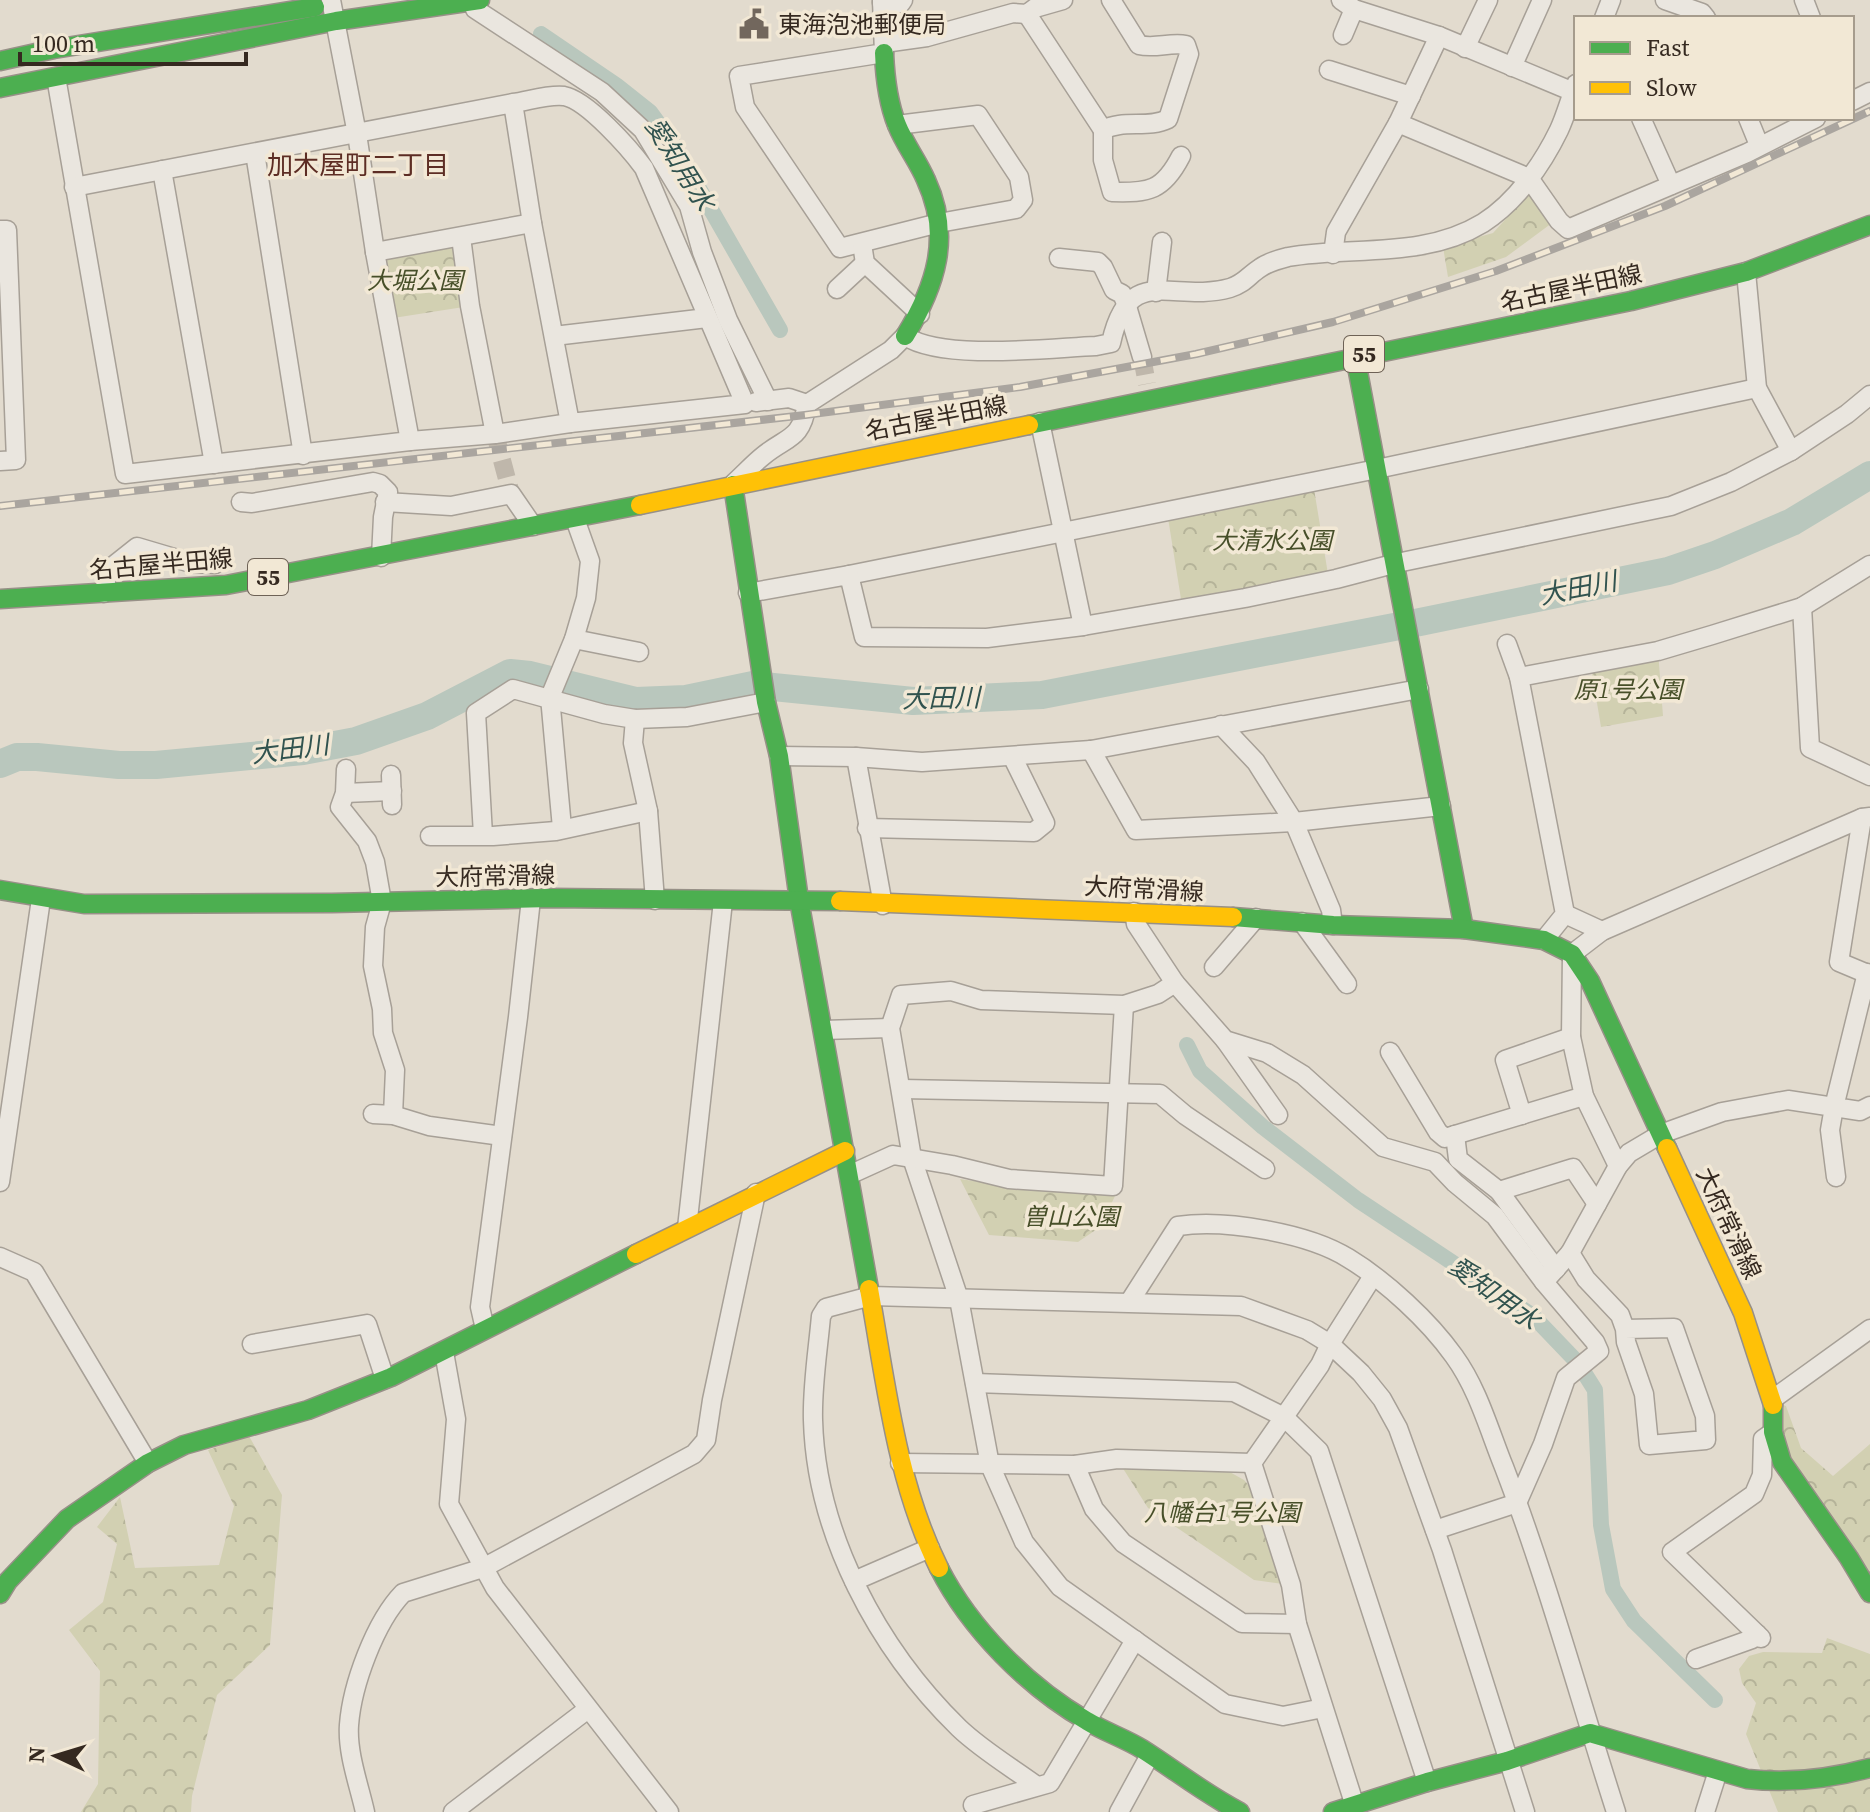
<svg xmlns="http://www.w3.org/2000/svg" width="1870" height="1812" font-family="'Source Serif 4','Noto Sans JP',serif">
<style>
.forest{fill:url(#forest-crowns)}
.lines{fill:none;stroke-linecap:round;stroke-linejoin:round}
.canal{stroke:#b9c7bd;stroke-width:16}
.river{stroke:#b9c7bd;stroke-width:28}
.street-tunnel{stroke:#bfb7ab;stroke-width:18;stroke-dasharray:18 9;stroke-linecap:butt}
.street-casing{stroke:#a7a097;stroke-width:21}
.fast-casing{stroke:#979087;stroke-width:21}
.slow-casing{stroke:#979087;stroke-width:21}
.street{stroke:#eae6df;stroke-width:18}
.fast{stroke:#4caf50;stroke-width:18}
.slow{stroke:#ffc107;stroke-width:18}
.rail-casing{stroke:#aaa59f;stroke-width:8}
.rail{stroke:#f2e8d5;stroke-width:5;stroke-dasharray:15;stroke-linecap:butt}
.labels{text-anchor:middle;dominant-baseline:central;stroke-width:7;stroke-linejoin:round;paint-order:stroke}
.shield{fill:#f2e8d5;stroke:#6e6256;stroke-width:2}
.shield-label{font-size:22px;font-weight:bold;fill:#352920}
.poi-label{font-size:24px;fill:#352920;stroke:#f2e8d5;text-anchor:start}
.park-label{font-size:24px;font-style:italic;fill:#474f29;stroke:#f2e8d5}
.street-label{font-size:24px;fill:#352920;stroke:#f2e8d5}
.water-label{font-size:26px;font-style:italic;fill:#31534f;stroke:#f2e8d5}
.neighbourhood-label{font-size:26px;fill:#5d2d24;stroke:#f2e8d5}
</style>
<defs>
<pattern id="forest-crowns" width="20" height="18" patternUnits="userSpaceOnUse" patternTransform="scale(2)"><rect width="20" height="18" fill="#d2d0b2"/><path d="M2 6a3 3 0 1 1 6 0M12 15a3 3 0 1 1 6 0" fill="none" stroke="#b5b399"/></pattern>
</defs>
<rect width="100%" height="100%" fill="#e2dbce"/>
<!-- forest -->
<g class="forest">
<path d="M 1533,189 L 1552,223 L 1506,257 L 1448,277 L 1443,247 L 1493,233 Z"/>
<path d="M 461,237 L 470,306 L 387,319 L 375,252 Z"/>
<path d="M 1314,489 L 1328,574 L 1181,599 L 1168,518 Z"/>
<path d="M 1658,651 L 1663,716 L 1601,727 L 1590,661 Z"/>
<path d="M 960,1179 L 1013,1187 L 1116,1194 L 1100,1227 L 1078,1242 L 989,1235 Z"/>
<path d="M 1780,1404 L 1786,1406 L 1801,1448 L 1833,1476 L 1870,1444 L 1870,1576 L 1786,1460 Z"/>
<path d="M 249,1436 L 282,1495 L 270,1645 L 217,1695 L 192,1796 L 191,1812 L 81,1812 L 98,1784 L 100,1671 L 69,1630 L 103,1602 L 117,1544 L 97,1527 L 120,1497 L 135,1568 L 219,1565 L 234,1506 L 208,1450 Z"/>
<path d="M 1117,1459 L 1228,1471 L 1244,1480 L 1264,1502 L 1291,1585 L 1254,1580 L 1148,1508 Z"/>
<path d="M 1827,1638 L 1870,1654 L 1870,1812 L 1778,1812 L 1746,1734 L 1756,1703 L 1742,1683 L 1739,1669 L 1749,1656 L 1763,1652 L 1822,1653 Z"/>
</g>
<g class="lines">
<!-- canal -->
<g class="canal">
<path d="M 541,34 L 616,85 L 650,112 L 674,145 L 780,330"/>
<path d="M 1187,1045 L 1200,1071 L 1263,1127 L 1358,1200 L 1533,1316 L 1578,1363 L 1595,1390 L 1601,1525 L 1613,1589 L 1634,1621 L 1715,1700"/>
</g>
<!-- river -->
<path class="river" d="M 0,764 L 17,757 L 37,757 L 119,765 L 156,765 L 303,751 L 356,741 L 427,716 L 510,673 L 530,675 L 636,701 L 686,699 L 753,685 L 913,701 L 1042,695 L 1420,622 L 1668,571 L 1715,555 L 1792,522 L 1870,475"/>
<!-- street-tunnel -->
<g class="street-tunnel">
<path d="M 1142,357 L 1147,384"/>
<path d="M 495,434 L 511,494"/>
</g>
<!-- street casing -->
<g class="street-casing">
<g id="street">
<path d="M 882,0 L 884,53 L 739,76 L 745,107 L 840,248 L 939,223 L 1016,209 L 1023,200 L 1019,177 L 978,115 L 897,125"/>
<path d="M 1111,0 L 1139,45 C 1155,49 1170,42 1186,45 L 1189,54 L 1168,119 C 1148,129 1123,119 1103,130 L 1103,160 L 1112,192 C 1149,193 1163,191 1181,156"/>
<path d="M 1341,0 L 1354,9 L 1439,36 L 1576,93"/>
<path d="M 1665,0 L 1702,13 L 1706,18"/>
<path d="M 1804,0 L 1811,18"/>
<path d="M 472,1 L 475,9 L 602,92 L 643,130 L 689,206 L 702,252 L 728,320 L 768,401"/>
<path d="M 882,3 L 901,3 L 903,0"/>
<path d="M 1027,14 L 1103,130"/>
<path d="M 1604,18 L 1611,0"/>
<path d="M 1343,35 L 1354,9"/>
<path d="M 1439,36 L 1398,123 L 1529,178 L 1559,221 L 1568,229 L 1747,153 L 1816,118"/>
<path d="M 884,43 L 927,37 L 1013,13 L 1027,14 L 1035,8 L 1063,0"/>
<path d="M 1465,48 L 1488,0"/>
<path d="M 1512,67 L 1542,0"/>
<path d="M 1329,70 L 1411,96"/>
<path d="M 56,77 L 125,474 L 410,441 L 375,252 L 357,134 L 331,0"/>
<path d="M 1852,101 L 1870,92"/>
<path d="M 1641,118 L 1671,185"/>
<path d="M 1748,118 L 1759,145"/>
<path d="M 255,153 L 303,455"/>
<path d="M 162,170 L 214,464"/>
<path d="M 74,187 L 513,103 C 528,101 549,94 564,96 C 587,100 630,149 644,168 L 745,404 L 570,423 L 532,223 L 513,103"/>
<path d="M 0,230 L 7,230 L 16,460 L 0,461"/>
<path d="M 461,237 L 470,306 L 495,434"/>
<path d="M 862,244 L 865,263 L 920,314"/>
<path d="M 375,252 L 532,223"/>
<path d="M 1333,254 L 1336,232 L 1398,123"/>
<path d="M 1059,258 L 1098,262 L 1103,267 L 1114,290 L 1122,294 L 1126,303 L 1142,357"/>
<path d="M 1746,272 L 1757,388 L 1791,451"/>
<path d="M 837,289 L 865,263"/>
<path d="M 1156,292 L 1162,242"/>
<path d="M 554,336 L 707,318"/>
<path d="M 756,402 L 789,398 L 807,404"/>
<path d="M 1040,422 L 1083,626"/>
<path d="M 410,441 L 495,434 L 570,423"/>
<path d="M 734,483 C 744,474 753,464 763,456 C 787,436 801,441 807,404 L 891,350 L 905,336 C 943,361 1049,348 1096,346 L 1111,343 C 1129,261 1173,304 1230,288 C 1244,284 1249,275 1260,268 C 1267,263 1280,259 1288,257 C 1353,246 1424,259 1483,223 C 1516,202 1542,165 1559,130 C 1566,115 1570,99 1576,84"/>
<path d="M 241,502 L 252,503 L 373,482 L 380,484 L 388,492 L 383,517 L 381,557"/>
<path d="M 385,502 L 451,506 L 511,494 L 533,526"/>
<path d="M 849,575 L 1377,469 L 1757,388"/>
<path d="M 104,593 L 108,570 L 137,547 L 191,563 L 215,564"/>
<path d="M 748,593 L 849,575 L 864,637 L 987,638 L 1083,626 L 1245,598 L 1336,579 L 1397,563 L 1671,506 L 1731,482 L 1791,451 L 1847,414 L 1870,395"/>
<path d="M 1802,607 L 1810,748 L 1870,776"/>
<path d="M 574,639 L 639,652"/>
<path d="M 1507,644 L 1519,677"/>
<path d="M 635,719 L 687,717 L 766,702"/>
<path d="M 1221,725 L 1256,762 L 1294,822 L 1331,910 L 1333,925"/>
<path d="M 1091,750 L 1136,830 L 1294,822 L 1441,806"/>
<path d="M 779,756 L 856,757 L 922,762 L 1091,750 L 1419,689"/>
<path d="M 856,757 L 883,905"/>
<path d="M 346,769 L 345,793 L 340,807 L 367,841 L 375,862 L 382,902 L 375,927 L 373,966 L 382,1009 L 383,1033 L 395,1070 L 393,1115"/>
<path d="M 391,775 L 392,805"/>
<path d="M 345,793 L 392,791"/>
<path d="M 648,811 L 655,900"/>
<path d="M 1862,818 L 1839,962 L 1870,975"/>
<path d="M 562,828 L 550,697 L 574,639 L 586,598 L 590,561 L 575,519"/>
<path d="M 867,828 L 1034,832 L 1045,823 L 1013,758"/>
<path d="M 430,836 L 493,836 L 556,831 L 648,811 L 633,743 L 635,719 L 604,714 L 513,689 L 476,713 L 483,835"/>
<path d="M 1134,912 L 1136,924 L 1175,983 L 1158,994 L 1124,1005 L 981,1000 L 951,991 L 901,995 L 890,1028 L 912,1158 L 959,1299 L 990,1465 L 1024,1542 L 1060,1587 L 1225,1704 L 1283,1716 L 1323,1708"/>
<path d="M 1565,914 L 1602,931"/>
<path d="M 1302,922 L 1347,984"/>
<path d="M 1544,940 L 1565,914 L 1519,677 L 1658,651 L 1712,635 L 1802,607 L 1870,565"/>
<path d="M 1214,967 L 1256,918"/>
<path d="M 1867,973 L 1834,1107 L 1860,1111 L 1870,1106"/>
<path d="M 1175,983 L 1225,1040 L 1267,1053 L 1303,1075 L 1383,1147 L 1435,1162 L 1455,1183 L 1495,1216 L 1544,1282 L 1570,1253 L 1618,1166 L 1629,1153 L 1661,1134 L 1722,1112 L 1788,1100 L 1834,1107 L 1830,1130 L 1836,1177"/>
<path d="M 823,1030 L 890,1028"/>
<path d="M 1225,1040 L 1278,1115"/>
<path d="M 1390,1052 L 1438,1132 L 1445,1138 L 1584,1096"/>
<path d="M 902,1089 L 1160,1094 L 1185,1115 L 1265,1169"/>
<path d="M 373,1114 L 393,1115 L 429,1126 L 502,1136"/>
<path d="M 1522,1115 L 1505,1060 L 1571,1037"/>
<path d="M 1455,1135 L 1458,1159 L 1499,1191 L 1556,1269"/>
<path d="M 1618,1166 L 1584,1096 L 1571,1037 L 1572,954 L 1602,931 L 1862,818 L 1870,817"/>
<path d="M 849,1175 L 893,1155 L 952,1165 L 1009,1179 L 1113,1186 L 1124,1005"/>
<path d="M 0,1182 L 41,899"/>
<path d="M 1499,1191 L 1573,1168 L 1597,1204"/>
<path d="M 687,1228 L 723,901"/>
<path d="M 1570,1253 L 1586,1279 L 1620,1315 L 1625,1329 L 1626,1342 L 1644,1394 L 1649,1445 L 1706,1440 L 1705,1416 L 1674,1328 L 1625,1329"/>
<path d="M 0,1257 L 34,1272 L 148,1463"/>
<path d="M 1130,1301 L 1178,1226 C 1225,1219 1308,1233 1348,1258 C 1386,1281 1429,1321 1454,1356 C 1478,1389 1489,1430 1504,1467 C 1547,1579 1579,1697 1616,1812"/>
<path d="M 485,1329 L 480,1307 L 518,1017 L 531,899"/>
<path d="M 252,1344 L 367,1324 L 385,1379"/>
<path d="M 444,1352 L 456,1419 L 449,1504 L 495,1588 L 669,1812"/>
<path d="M 975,1383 L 1234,1392 L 1284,1417 L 1319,1451 L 1427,1782"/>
<path d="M 1773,1399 L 1870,1329"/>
<path d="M 900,1463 L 1075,1465 L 1117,1459 L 1252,1463"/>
<path d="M 1075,1465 L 1094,1509 L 1123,1543 L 1242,1623 L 1297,1624"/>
<path d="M 1435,1530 L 1517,1503 L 1543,1444 L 1566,1378 L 1599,1351 L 1595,1342 L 1544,1282"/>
<path d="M 854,1581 L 930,1548"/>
<path d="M 1761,1638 L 1672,1552 L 1754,1494 L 1762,1475 L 1763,1439 L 1773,1432"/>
<path d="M 1696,1659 L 1752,1639 L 1757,1634"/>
<path d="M 1037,1786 C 1011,1767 982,1750 959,1728 C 878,1649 816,1534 813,1420 C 812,1386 818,1350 821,1316 L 826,1308 L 871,1296 L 1241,1306 L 1307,1330 L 1330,1344 L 1361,1373 L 1382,1399 L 1398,1428 L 1442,1550 L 1525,1812"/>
<path d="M 973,1805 L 1050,1783 L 1135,1640"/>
<path d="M 1355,1806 L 1297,1624 L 1291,1585 L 1252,1463 L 1320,1365 L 1330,1344 L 1373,1276"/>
<path d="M 365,1812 C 359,1785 347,1753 349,1725 C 352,1685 375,1622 403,1593 L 483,1568 L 694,1454 L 706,1440 L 712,1400 L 756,1193"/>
<path d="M 453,1812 L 588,1709"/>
<path d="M 1119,1812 L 1150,1755"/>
<path d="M 1705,1812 L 1718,1771"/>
</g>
</g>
<!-- fast casing -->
<g class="fast-casing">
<g id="fast">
<path d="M 884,53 C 885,77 888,103 897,125 C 905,145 918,161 926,180 C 952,236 936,286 905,336"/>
<path d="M 0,61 L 54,49 L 315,7"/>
<path d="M 0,88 L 336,21 L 480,0"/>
<path d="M 1355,356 L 1464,929"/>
<path d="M 1029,425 L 1631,301 L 1746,272 L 1870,225"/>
<path d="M 733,485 L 766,702 L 779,756 L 799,900 L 869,1289"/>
<path d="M 0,599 L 226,585 L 640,505"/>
<path d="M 0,890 L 84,904 L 332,903 L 551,898 L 840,901"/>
<path d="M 1233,917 L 1333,925 L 1464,929 L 1544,940 L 1572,954 L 1590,981 L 1667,1148"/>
<path d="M 1773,1405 L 1773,1432 L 1782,1462 L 1849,1558 L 1870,1593"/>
<path d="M 939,1568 C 970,1629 1028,1687 1087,1721 C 1105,1732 1124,1738 1142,1749 C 1175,1770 1205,1794 1240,1812"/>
<path d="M 0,1594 L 8,1581 L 67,1519 L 148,1463 L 184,1445 L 308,1410 L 391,1377 L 636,1254"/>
<path d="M 1333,1812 L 1427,1782 L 1507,1761 L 1590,1733 L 1747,1779 C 1789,1784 1829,1779 1870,1768"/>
</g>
</g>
<!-- slow casing -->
<g class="slow-casing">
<g id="slow">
<path d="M 640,505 L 1029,425"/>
<path d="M 840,901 L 1233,917"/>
<path d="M 1667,1148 L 1743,1313 L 1773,1405"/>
<path d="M 636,1254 L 845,1151"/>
<path d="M 869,1289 C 886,1383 896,1481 939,1568"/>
</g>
</g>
<!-- street -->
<use href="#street" class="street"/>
<!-- fast -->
<use href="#fast" class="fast"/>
<!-- slow -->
<use href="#slow" class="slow"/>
<!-- rail casing -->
<g class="rail-casing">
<path id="rail" d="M 0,506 L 805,415 L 1020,387 L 1196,354 L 1333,322 L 1496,271 L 1665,206 L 1870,111"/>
</g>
<!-- rail -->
<use href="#rail" class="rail"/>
</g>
<!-- icons -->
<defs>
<g id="civic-bare" transform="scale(2.4)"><path d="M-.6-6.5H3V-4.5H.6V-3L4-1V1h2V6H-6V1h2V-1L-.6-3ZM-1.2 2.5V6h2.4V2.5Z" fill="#72675d" stroke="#f2e8d5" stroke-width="2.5" paint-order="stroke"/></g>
</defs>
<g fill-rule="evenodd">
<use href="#civic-bare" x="754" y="24"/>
</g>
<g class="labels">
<!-- shield labels -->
<g class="shield">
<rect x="1344" y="336" width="40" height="36" rx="6"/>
<rect x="248" y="559" width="40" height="36" rx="6"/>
</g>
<g class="shield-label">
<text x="1364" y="354">55</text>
<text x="268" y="577">55</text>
</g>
<!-- poi labels -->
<g class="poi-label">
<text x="778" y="24">東海泡池郵便局</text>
</g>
<!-- park labels -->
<g class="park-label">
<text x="415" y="280">大堀公園</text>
<text x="1272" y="540">大清水公園</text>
<text x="1628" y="689">原1号公園</text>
<text x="1071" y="1216">曽山公園</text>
<text x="1222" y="1512">八幡台1号公園</text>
</g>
<!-- street labels -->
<g class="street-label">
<text transform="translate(1571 288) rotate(-12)">名古屋半田線</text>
<text transform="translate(936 418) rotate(-11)">名古屋半田線</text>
<text transform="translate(161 564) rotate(-5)">名古屋半田線</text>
<text transform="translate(495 876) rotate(-1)">大府常滑線</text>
<text transform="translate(1144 889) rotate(3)">大府常滑線</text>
<text transform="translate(1729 1223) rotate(65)">大府常滑線</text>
</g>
<!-- water labels -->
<g class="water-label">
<text transform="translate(680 164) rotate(58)">愛知用水</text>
<text transform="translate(1578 588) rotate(-11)">大田川</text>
<text transform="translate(941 698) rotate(-1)">大田川</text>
<text transform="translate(290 749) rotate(-7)">大田川</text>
<text transform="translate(1494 1293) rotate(36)">愛知用水</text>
</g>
<!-- neighbourhood labels -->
<g class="neighbourhood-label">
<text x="358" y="165">加木屋町二丁目</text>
</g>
</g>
<!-- legend -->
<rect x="1574" y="16" width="280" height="104" fill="#f2e8d5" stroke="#a69c8d" stroke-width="2"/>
<rect x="1590" y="42" width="40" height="12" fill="#4caf50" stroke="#a69c8d" stroke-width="2"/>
<text x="1646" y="56" font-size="24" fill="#352920">Fast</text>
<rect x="1590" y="82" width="40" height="12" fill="#ffc107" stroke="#a69c8d" stroke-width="2"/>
<text x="1646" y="96" font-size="24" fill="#352920">Slow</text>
<!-- north arrow -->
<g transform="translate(56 1756) rotate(274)" stroke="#f2e8d5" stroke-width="6" paint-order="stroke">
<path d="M0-6L14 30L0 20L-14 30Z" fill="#352920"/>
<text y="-12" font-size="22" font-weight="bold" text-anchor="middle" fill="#352920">N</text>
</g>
<!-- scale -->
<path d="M20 52v12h226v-12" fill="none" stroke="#352920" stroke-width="4"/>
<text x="32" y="52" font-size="24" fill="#352920" stroke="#f2e8d5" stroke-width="6" paint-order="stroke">100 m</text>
</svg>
